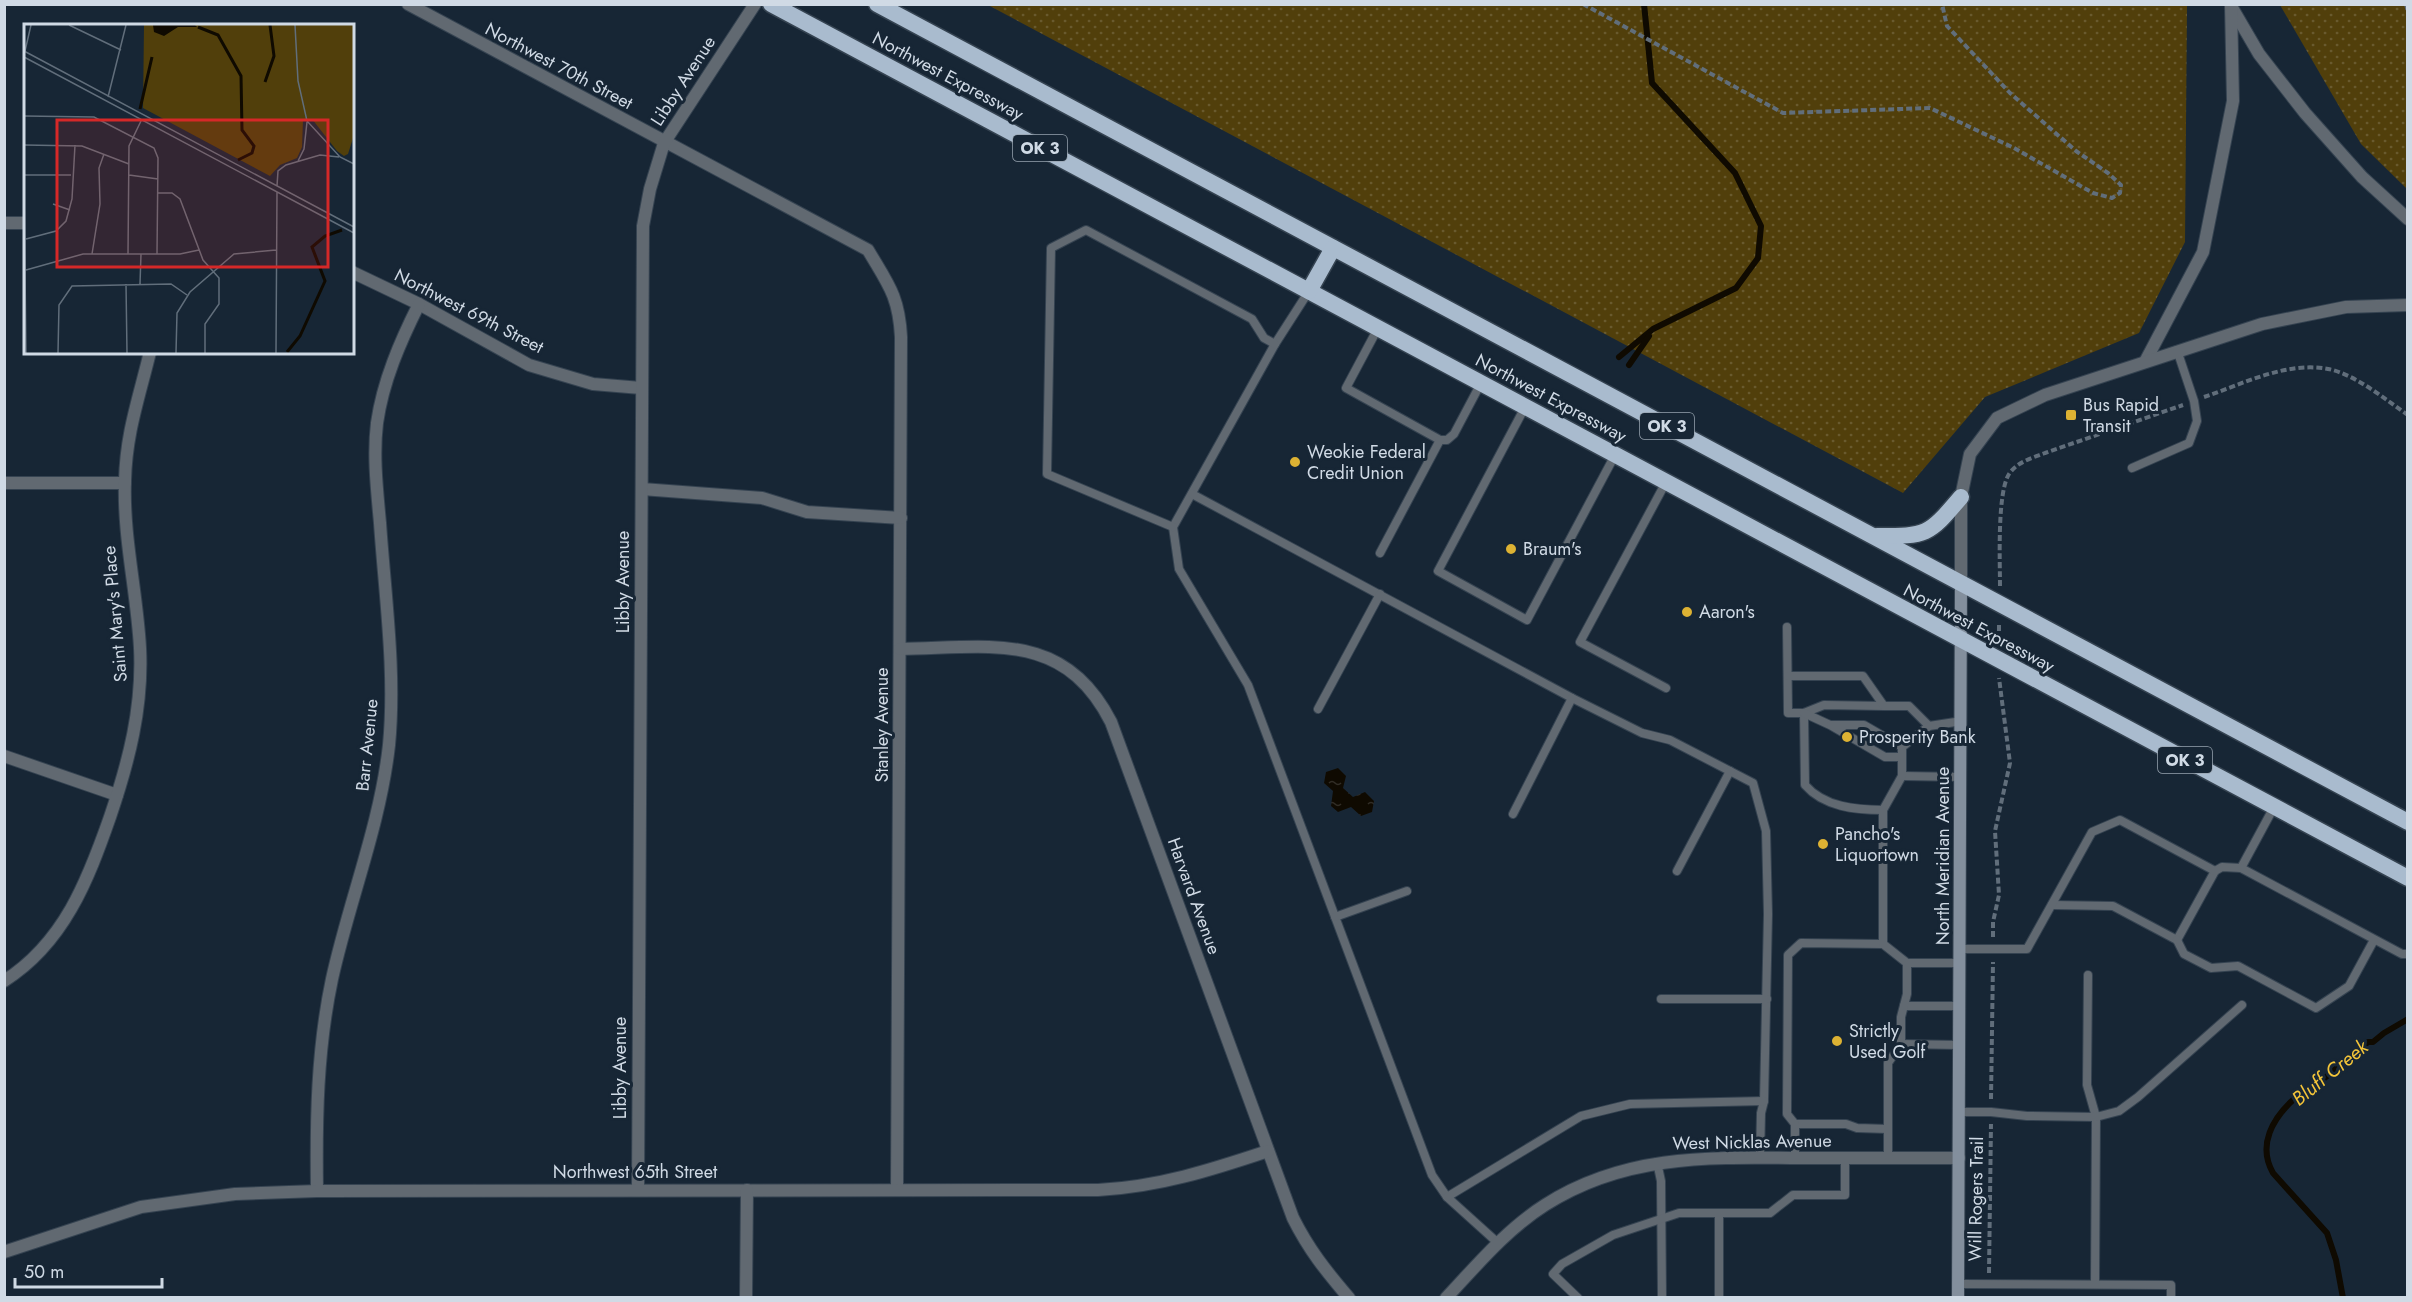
<svg xmlns="http://www.w3.org/2000/svg" width="2412" height="1302" font-family="Jost,sans-serif">
<style>
.grass{fill:url(#grass-dots)}
.water{fill:url(#water-ripples)}
.lines{fill:none;stroke-linecap:round;stroke-linejoin:round}
.stream{stroke:#0f0a01;stroke-width:6}
.service-casing{stroke:#354351;stroke-width:10}
.minor-casing{stroke:#354351;stroke-width:14}
.tertiary-casing{stroke:#354351;stroke-width:14}
.secondary-casing{stroke:#354351;stroke-width:14}
.trunk-casing{stroke:#354351;stroke-width:19}
.path{stroke:#616e7b;stroke-width:4;stroke-dasharray:6 3;stroke-linecap:butt}
.service{stroke:#616971;stroke-width:8}
.minor{stroke:#616971;stroke-width:12}
.tertiary{stroke:#616971;stroke-width:12}
.secondary{stroke:#838f9d;stroke-width:12}
.trunk{stroke:#a9bbce;stroke-width:16}
.poi-dot{fill:#ddb233;stroke:#172635;stroke-width:2}
.labels{text-anchor:middle;dominant-baseline:central;stroke-width:6;stroke-linejoin:round;paint-order:stroke}
.shield{fill:#172635;stroke:#98a4b0;stroke-width:1.5}
.shield-label{font-size:16px;font-weight:bold;fill:#d0dae5}
.street-label{font-size:18px;fill:#d0dae5;stroke:#172635}
.poi-label{font-size:18px;fill:#d0dae5;stroke:#172635;text-anchor:start}
.water-label{font-size:20px;font-style:italic;fill:#f4c539;stroke:#172635}
.inset-river{fill:none;stroke:#0f0a01;stroke-width:3}
.inset-road{fill:none;stroke:#616e7b;stroke-width:1.5}
.view{fill:#d62828;fill-opacity:0.15;stroke:#d62828;stroke-width:3}
.inset-edge{fill:none;stroke:#d0dae5;stroke-width:3}
</style>
<defs>
<pattern id="grass-dots" width="8" height="8" patternUnits="userSpaceOnUse" patternTransform="scale(1.5)"><rect width="8" height="8" fill="#513f0b"/><path d="M2 2h.1M6 6h.1" fill="none" stroke="#695a2e" stroke-width="1.8" stroke-linecap="round"/></pattern>
<pattern id="water-ripples" width="26" height="14" patternUnits="userSpaceOnUse" patternTransform="scale(1.5)"><rect width="26" height="14" fill="#0f0a01"/><path d="M2 4q2-2 4 0t4 0M15 11q2-2 4 0t4 0" fill="none" stroke="#312d26"/></pattern>
</defs>
<rect width="100%" height="100%" fill="#172635"/>
<!-- grass -->
<g class="grass">
<path d="M 988,5 L 2187,5 L 2185,242 L 2139,333 L 1985,397 L 1903,493 Z"/>
<path d="M 2280,5 L 2407,5 L 2407,189 L 2361,144 Z"/>
</g>
<!-- water -->
<path class="water" d="M 1338,768 L 1346,776 L 1343,788 L 1353,797 L 1365,792 L 1374,801 L 1372,812 L 1361,816 L 1351,807 L 1338,812 L 1331,806 L 1333,791 L 1324,783 L 1326,772 Z"/>
<g class="lines">
<!-- stream -->
<g class="stream">
<path d="M 1619,357 L 1653,329 L 1736,288 L 1758,258 L 1761,226 L 1735,173 L 1652,83 L 1644,4"/>
<path d="M 1629,365 L 1649,336"/>
<path d="M 2343,1298 L 2336,1260 L 2327,1233 L 2273,1173 C 2257,1145 2273,1118 2294,1099 C 2302,1092 2313,1087 2321,1081 C 2337,1068 2353,1055 2368,1042 L 2373,1042 L 2384,1033 L 2408,1019"/>
</g>
<!-- service casing -->
<g class="service-casing">
<g id="service">
<path d="M 1309,291 L 1275,344 L 1173,527 L 1179,569 L 1248,685 L 1432,1175 L 1447,1197 L 1498,1243"/>
<path d="M 1378,328 L 1346,388 L 1440,440 L 1447,440 L 1454,434 L 1481,383"/>
<path d="M 1525,407 L 1438,571 L 1527,620 L 1615,455"/>
<path d="M 2132,468 L 2189,443 L 2197,421 L 2194,401 L 2177,350"/>
<path d="M 1666,482 L 1580,642 L 1666,688"/>
<path d="M 1192,494 L 1572,698 L 1642,733 L 1670,740 L 1753,783 L 1766,831 L 1768,914 L 1764,1101 L 1761,1113 L 1760,1158"/>
<path d="M 1173,527 L 1047,474 L 1051,248 L 1086,230 L 1252,319 L 1264,338 L 1275,344"/>
<path d="M 1380,553 L 1440,440"/>
<path d="M 1787,627 L 1788,713 L 1804,713 L 1824,705 L 1884,706"/>
<path d="M 1788,676 L 1863,676 L 1884,706 L 1909,706 L 1929,726"/>
<path d="M 1318,709 L 1380,594"/>
<path d="M 1804,713 L 1805,785 C 1824,807 1856,810 1883,810"/>
<path d="M 1804,713 L 1830,725 L 1885,757 L 1902,757"/>
<path d="M 1831,725 L 1864,725 L 1902,747"/>
<path d="M 1902,776 L 1962,777"/>
<path d="M 1513,814 L 1572,698"/>
<path d="M 2241,868 L 2274,807"/>
<path d="M 1677,871 L 1730,771"/>
<path d="M 2052,905 L 2113,906 L 2177,940 L 2215,871"/>
<path d="M 1335,917 L 1407,891"/>
<path d="M 2177,940 L 2184,954 L 2211,968 L 2238,966 L 2316,1008 L 2349,986 L 2374,940"/>
<path d="M 1961,949 L 2027,949 L 2092,832 L 2120,820 L 2215,871 L 2222,867 L 2241,868 L 2402,954 L 2408,954"/>
<path d="M 1907,963 L 1961,963"/>
<path d="M 2088,975 L 2087,1085 L 2096,1117 L 2095,1284"/>
<path d="M 1661,999 L 1767,999"/>
<path d="M 1904,1006 L 1960,1006"/>
<path d="M 1901,1044 L 1960,1045"/>
<path d="M 1960,1112 L 1991,1112 L 2027,1116 L 2096,1117 L 2119,1111 L 2138,1097 L 2242,1005"/>
<path d="M 1795,1124 L 1846,1124 L 1857,1128 L 1888,1129"/>
<path d="M 1795,1158 L 1795,1124 L 1787,1114 L 1788,955 L 1801,943 L 1883,944"/>
<path d="M 1888,1158 L 1888,1063 L 1901,1044 L 1901,1017 L 1907,994 L 1907,963 L 1883,944 L 1883,810 L 1902,776 L 1902,747 L 1929,726 L 1962,721"/>
<path d="M 1657,1162 L 1661,1181 L 1662,1298"/>
<path d="M 1447,1197 L 1581,1116 L 1630,1104 L 1764,1101"/>
<path d="M 1719,1213 L 1719,1298"/>
<path d="M 1958,1284 L 2171,1285 L 2171,1298"/>
<path d="M 1578,1298 L 1553,1274 L 1562,1264 L 1613,1235 L 1679,1213 L 1770,1213 L 1793,1195 L 1845,1195 L 1845,1158"/>
</g>
</g>
<!-- minor casing -->
<g class="minor-casing">
<g id="minor">
<path d="M 408,4 L 868,250 C 888,284 899,296 901,337 L 897,1190"/>
<path d="M 4,223 L 26,223"/>
<path d="M 352,272 L 419,304 L 529,365 L 593,384 L 641,388"/>
<path d="M 4,483 L 125,483"/>
<path d="M 642,489 L 762,498 L 807,512 L 901,518"/>
<path d="M 900,649 C 988,648 1064,629 1111,722 L 1293,1218 C 1309,1250 1326,1271 1349,1298"/>
<path d="M 4,756 L 117,795"/>
<path d="M 4,981 C 64,943 88,880 110,817 C 129,761 143,707 140,648 C 137,592 123,537 125,481 C 126,433 139,398 150,352"/>
<path d="M 638,1190 L 643,226 L 650,189 L 664,143 L 755,4"/>
<path d="M 317,1191 C 316,1120 317,1050 332,979 C 349,901 380,826 389,745 C 396,672 385,596 380,523 C 377,490 373,456 377,423 C 383,381 400,342 419,304"/>
<path d="M 4,1252 L 141,1207 L 235,1194 L 317,1191 L 1098,1190 C 1158,1187 1211,1170 1268,1151"/>
<path d="M 746,1298 L 747,1190"/>
<path d="M 1446,1298 C 1477,1265 1507,1229 1545,1205 C 1623,1155 1707,1157 1796,1158 C 1850,1158 1905,1158 1959,1158"/>
</g>
</g>
<!-- tertiary casing -->
<g class="tertiary-casing">
<g id="tertiary">
<path d="M 2231,6 L 2259,54 L 2305,113 L 2362,177 L 2408,219"/>
<path d="M 2146,360 L 2203,252 L 2233,101 L 2231,5"/>
<path d="M 1961,583 L 1961,497 L 1970,454 L 1997,418 L 2045,395 L 2262,324 L 2346,307 L 2408,305"/>
</g>
</g>
<!-- secondary casing -->
<g class="secondary-casing">
<path id="secondary" d="M 1958,1298 L 1961,583"/>
</g>
<!-- trunk casing -->
<g class="trunk-casing">
<g id="trunk">
<path d="M 771,4 L 2408,878"/>
<path d="M 877,4 L 2408,822"/>
<path d="M 1309,291 L 1333,248"/>
<path d="M 1877,536 C 1927,536 1928,536 1961,497"/>
</g>
</g>
<!-- path -->
<g class="path">
<path d="M 1583,4 L 1783,113 L 1930,108 L 2014,148 L 2093,193 L 2112,198 L 2120,193 L 2121,185 L 2108,173 L 2076,151 L 2010,93 L 1947,26 L 1942,4"/>
<path d="M 2406,4 L 2408,12"/>
<path d="M 2204,397 C 2243,384 2286,361 2328,369 C 2355,374 2386,400 2408,415"/>
<path d="M 2000,586 C 2000,562 1997,493 2009,474 C 2017,462 2032,458 2045,453 L 2183,405"/>
<path d="M 1999,640 L 1999,624"/>
<path d="M 1993,937 L 1993,922 L 1999,895 L 1995,831 L 2010,763 L 1999,678"/>
<path d="M 1991,1099 L 1993,962"/>
<path d="M 1989,1273 L 1991,1124"/>
</g>
<!-- service -->
<use href="#service" class="service"/>
<!-- minor -->
<use href="#minor" class="minor"/>
<!-- tertiary -->
<use href="#tertiary" class="tertiary"/>
<!-- secondary -->
<use href="#secondary" class="secondary"/>
<!-- trunk -->
<use href="#trunk" class="trunk"/>
</g>
<!-- markers -->
<g class="poi-dot">
<rect x="2065" y="409" width="12" height="12" rx="3"/>
<circle cx="1295" cy="462" r="6"/>
<circle cx="1511" cy="549" r="6"/>
<circle cx="1687" cy="612" r="6"/>
<circle cx="1847" cy="737" r="6"/>
<circle cx="1823" cy="844" r="6"/>
<circle cx="1837" cy="1041" r="6"/>
</g>
<g class="labels">
<!-- shield labels -->
<g class="shield">
<rect x="1013" y="135" width="54" height="26" rx="4.5"/>
<rect x="1640" y="413" width="54" height="26" rx="4.5"/>
<rect x="2158" y="747" width="54" height="26" rx="4.5"/>
</g>
<g class="shield-label">
<text x="1040" y="148">OK 3</text>
<text x="1667" y="426">OK 3</text>
<text x="2185" y="760">OK 3</text>
</g>
<!-- street labels -->
<g class="street-label">
<text transform="translate(559 66) rotate(28)">Northwest 70th Street</text>
<text transform="translate(948 76) rotate(28)">Northwest Expressway</text>
<text transform="translate(683 81) rotate(-57)">Libby Avenue</text>
<text transform="translate(469 311) rotate(27)">Northwest 69th Street</text>
<text transform="translate(1551 398) rotate(28)">Northwest Expressway</text>
<text transform="translate(623 582) rotate(-90)">Libby Avenue</text>
<text transform="translate(115 614) rotate(-95)">Saint Mary's Place</text>
<text transform="translate(1979 628) rotate(28)">Northwest Expressway</text>
<text transform="translate(882 725) rotate(-90)">Stanley Avenue</text>
<text transform="translate(367 745) rotate(-84)">Barr Avenue</text>
<text transform="translate(1943 856) rotate(-90)">North Meridian Avenue</text>
<text transform="translate(1194 896) rotate(70)">Harvard Avenue</text>
<text transform="translate(620 1068) rotate(-90)">Libby Avenue</text>
<text transform="translate(1752 1142) rotate(-1)">West Nicklas Avenue</text>
<text x="635" y="1172">Northwest 65th Street</text>
<text transform="translate(1976 1199) rotate(-89)">Will Rogers Trail</text>
</g>
<!-- poi labels -->
<g class="poi-label">
<text x="2083" y="405">Bus Rapid<tspan x="2083" dy="21">Transit</tspan></text>
<text x="1307" y="452">Weokie Federal<tspan x="1307" dy="21">Credit Union</tspan></text>
<text x="1523" y="549">Braum's</text>
<text x="1699" y="612">Aaron's</text>
<text x="1859" y="737">Prosperity Bank</text>
<text x="1835" y="834">Pancho's<tspan x="1835" dy="21">Liquortown</tspan></text>
<text x="1849" y="1031">Strictly<tspan x="1849" dy="21">Used Golf</tspan></text>
</g>
<!-- water labels -->
<g class="water-label">
<text transform="translate(2330 1073) rotate(-39)">Bluff Creek</text>
</g>
</g>
<!-- overview -->
<g transform="translate(24 24)">
<rect width="330" height="330" fill="#172635"/>
<path d="M 120,1 L 330,1 L 330,111 L 324,130 L 320,132 L 313,127 L 288,95 L 279,96 L 278,123 L 273,134 L 256,141 L 246,152 L 119,84 Z" fill="#513f0b"/>
<path d="M 129,1 L 171,1 L 173,3 L 154,3 L 140,12 L 130,8 Z" fill="#0f0a01"/>
<path class="inset-river" d="M 174,3 L 194,11 L 217,52 L 218,106 L 230,122 L 228,129 L 214,136M 241,58 L 250,32 L 246,1M 116,85 L 128,33M 263,328 L 276,312 L 301,257 L 288,223 L 301,212 L 318,206"/>
<path class="inset-road" d="M 45,1 L 97,26M 271,1 L 274,57 L 283,97 L 316,133 L 330,140M 0,27 L 330,203M 1,27 L 7,1M 0,33 L 330,209M 84,73 L 102,1M 0,92 L 70,93 L 130,124 L 134,134 L 133,230M 0,121 L 58,122 L 105,140M 274,137 L 280,125 L 283,98M 0,151 L 47,151M 105,151 L 134,155M 253,162 L 254,147 L 262,141 L 296,131 L 315,133M 0,163 L 2,329M 134,169 L 148,169 L 156,175 L 179,236 L 195,254 L 195,280 L 181,300 L 181,329M 29,180 L 46,186M 2,215 L 32,207 L 42,197 L 48,175 L 51,121M 68,230 L 76,180 L 75,144 L 80,130M 104,230 L 105,122 L 117,97M 2,246 L 59,230 L 156,230 L 175,226M 102,260 L 103,329M 116,260 L 117,230M 34,329 L 35,281 L 48,262 L 147,260 L 163,271M 152,329 L 153,289 L 166,268 L 210,230 L 252,226M 252,329 L 253,168"/>
<path class="view" d="M 33,96 L 304,96 L 304,243 L 33,243 Z"/>
<rect width="330" height="330" class="inset-edge"/>
</g>
<!-- border -->
<rect width="2412" height="1302" fill="none" stroke="#d0dae5" stroke-width="12"/>
<!-- scale -->
<path d="M15 1278v9h147v-9" fill="none" stroke="#d0dae5" stroke-width="3"/>
<text x="24" y="1278" font-size="18" fill="#d0dae5" stroke="#172635" stroke-width="4.5" paint-order="stroke">50 m</text>
</svg>
